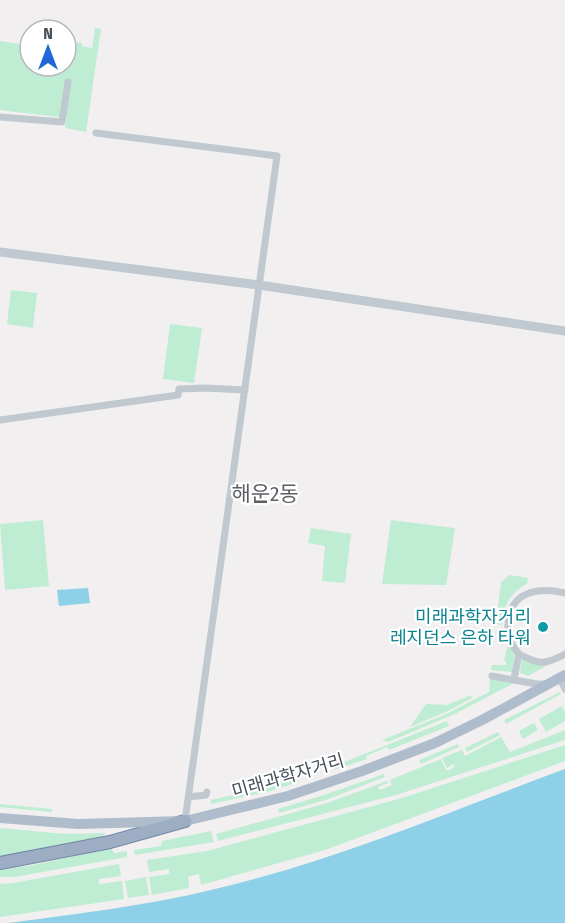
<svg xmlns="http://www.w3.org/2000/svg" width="565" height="923" font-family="'Fira Sans Condensed','Noto Sans KR',sans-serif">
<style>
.green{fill:#bfedd3}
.water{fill:#8ed0e8}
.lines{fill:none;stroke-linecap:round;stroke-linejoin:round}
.trunk-casing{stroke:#7489a7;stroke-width:14}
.minor{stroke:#c0c8d0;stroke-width:7}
.tertiary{stroke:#c0c8d0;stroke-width:9}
.primary{stroke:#afbccc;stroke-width:10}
.trunk{stroke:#9cadc4;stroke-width:12}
.culture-dot{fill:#0f9aa8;stroke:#fff;stroke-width:2}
.labels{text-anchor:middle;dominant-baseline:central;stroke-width:4.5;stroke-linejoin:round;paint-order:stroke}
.culture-label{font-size:18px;fill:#0d838f;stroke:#fff;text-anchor:end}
.street-label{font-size:18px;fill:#47515b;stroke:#fff}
.quarter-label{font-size:21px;fill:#5b5e63;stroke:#fff}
</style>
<rect width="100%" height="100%" fill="#f1efef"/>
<!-- green -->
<g class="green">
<path d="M 95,28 L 101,29 L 86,132 L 65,128 L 67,118 L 0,110 L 0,41 L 27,45 L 30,43 L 30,66 L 66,66 L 66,41 L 82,43 L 82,46 L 92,48 Z"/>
<path d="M 11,290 L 37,293 L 33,328 L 7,324 Z"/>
<path d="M 170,324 L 202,328 L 194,383 L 163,379 Z"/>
<path d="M 43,520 L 49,586 L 5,590 L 0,524 Z"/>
<path d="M 391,520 L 455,528 L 446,585 L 382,584 Z"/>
<path d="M 311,528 L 351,534 L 345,583 L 322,581 L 325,546 L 308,543 Z"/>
<path d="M 510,575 L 528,578 L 527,584 C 510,592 503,607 502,625 L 496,624 L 501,582 Z"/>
<path d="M 508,643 L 515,653 L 512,672 L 491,670 L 492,665 L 506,665 L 506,661 L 504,661 Z"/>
<path d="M 560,658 L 528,676 L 520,673 L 522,660 Z"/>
<path d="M 490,679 L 514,683 L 457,713 L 388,742 L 382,740 L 444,715 L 489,692 Z"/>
<path d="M 560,692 L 561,694 L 506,724 L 504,720 Z"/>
<path d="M 471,695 L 472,698 L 448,711 L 410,727 L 426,704 L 447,705 Z"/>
<path d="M 562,706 L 565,712 L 565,721 L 546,732 L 539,719 Z"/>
<path d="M 447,721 L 449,726 L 389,750 L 387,747 L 366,756 L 367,759 L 333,770 L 332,767 Z"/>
<path d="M 534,723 L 538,730 L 523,739 L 519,731 Z"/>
<path d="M 565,730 L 565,740 L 396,795 L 218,841 L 216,834 L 327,803 L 387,781 L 388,783 L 378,787 L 380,790 L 392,785 L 390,780 L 441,759 L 446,770 L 450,770 L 455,766 L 453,764 L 447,768 L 442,758 L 462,750 L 465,756 L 501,737 L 510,752 Z"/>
<path d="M 498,732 L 500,735 L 467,752 L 465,748 Z"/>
<path d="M 458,744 L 459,747 L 421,764 L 419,760 Z"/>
<path d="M 565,745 L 565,761 L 325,850 L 201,885 L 199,874 L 188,877 L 189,888 L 152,895 L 149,877 L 169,874 L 169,869 L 149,872 L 147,860 L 207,851 L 402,798 Z"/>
<path d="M 384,774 L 385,777 L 326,800 L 279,813 L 278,809 L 324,795 Z"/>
<path d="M 298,778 L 299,782 L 267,792 L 211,804 L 211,800 L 267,788 Z"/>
<path d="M 0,804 L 52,809 L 52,812 L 0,807 Z"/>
<path d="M 0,828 L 66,834 L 105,833 L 101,838 L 0,858 Z"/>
<path d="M 211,831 L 214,842 L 135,855 L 134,850 L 161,846 L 162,841 Z"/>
<path d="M 110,848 L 115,853 L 127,851 L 127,857 L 15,877 L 0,877 L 0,870 L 33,865 Z"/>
<path d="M 119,864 L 121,876 L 99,879 L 99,884 L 122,881 L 124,899 L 0,917 L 0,884 L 13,883 Z"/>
<path d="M 146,877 L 149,895 L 128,898 L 125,881 Z"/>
</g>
<!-- water -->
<g class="water">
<path d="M 88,588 L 90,603 L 59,606 L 57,590 Z"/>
<path d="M 565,769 L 565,923 L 8,923 C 76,914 144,906 211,890 C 332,862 448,812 565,769 Z"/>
</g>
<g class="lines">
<!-- trunk casing -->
<g class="trunk-casing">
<path id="trunk" d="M 0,863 L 110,842 L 185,821"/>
</g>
<!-- minor -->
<g class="minor">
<path d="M 0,117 L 62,122 L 68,82"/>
<path d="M 96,133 L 277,156 L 185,821"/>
<path d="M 0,420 L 178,395 L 179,389 L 205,388 L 245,390"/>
<path d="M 519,654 C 539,665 545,665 565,654"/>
<path d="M 492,676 L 537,684 L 544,684"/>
<path d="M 560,678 L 565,689"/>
<path d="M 514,679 L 519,654 C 511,645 507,636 508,624 C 510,591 538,587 565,593"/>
<path d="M 189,797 L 206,795 L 207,792"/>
</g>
<!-- tertiary -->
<path class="tertiary" d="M 0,252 L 259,285 L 565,331"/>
<!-- primary -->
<path class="primary" d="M 0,818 L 78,824 L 185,821 L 288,796 L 362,771 L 435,743 L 484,719 L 565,675"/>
<!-- trunk -->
<use href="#trunk" class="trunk"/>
</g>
<!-- markers -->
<circle class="culture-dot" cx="543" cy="627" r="6"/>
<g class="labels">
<!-- culture labels -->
<g class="culture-label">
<text x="531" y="617">미래과학자거리<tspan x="531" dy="21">레지던스 은하 타워</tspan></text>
</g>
<!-- street labels -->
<g class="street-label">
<text transform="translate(288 776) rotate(-16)">미래과학자거리</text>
</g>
<!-- quarter labels -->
<g class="quarter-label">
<text x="265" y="494">해운2동</text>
</g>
</g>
<!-- north arrow -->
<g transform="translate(48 48)"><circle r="28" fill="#ffffff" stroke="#b5b9bd" stroke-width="1.5"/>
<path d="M0-4.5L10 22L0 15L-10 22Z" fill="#2167d9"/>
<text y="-9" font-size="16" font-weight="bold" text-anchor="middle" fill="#47515b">N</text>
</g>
</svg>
